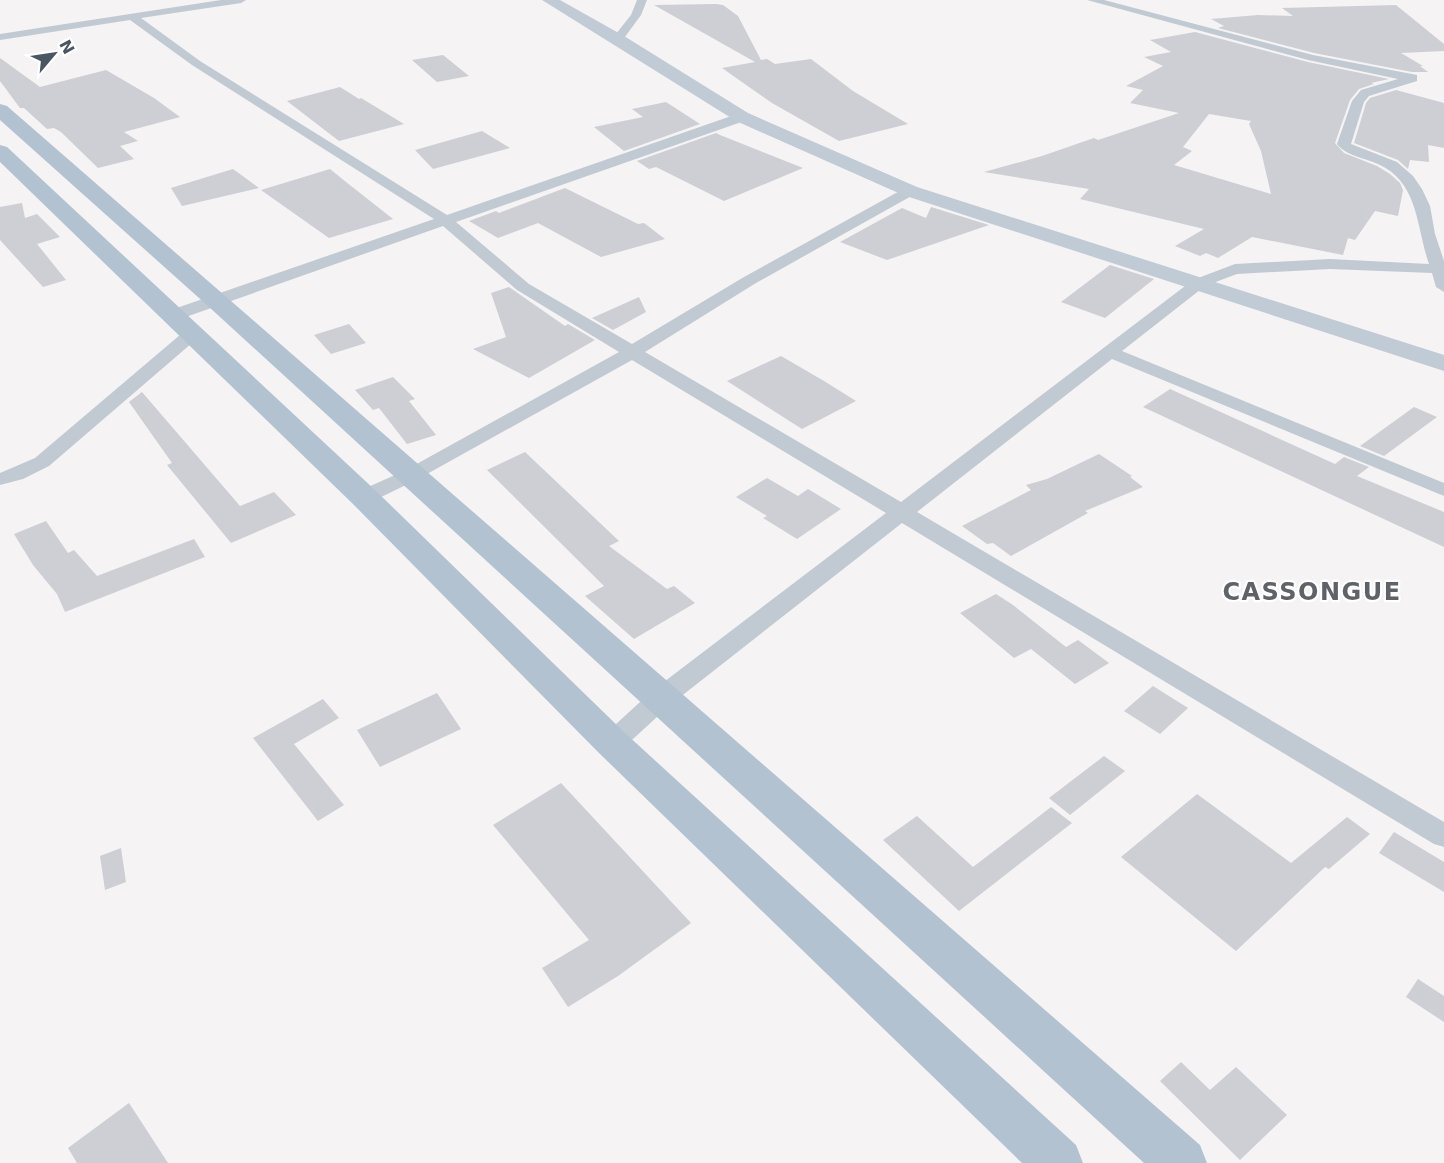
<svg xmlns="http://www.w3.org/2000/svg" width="1444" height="1163" font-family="'DejaVu Sans',sans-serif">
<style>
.building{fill:#cdcfd5;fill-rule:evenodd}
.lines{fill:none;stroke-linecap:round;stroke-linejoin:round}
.minor{fill:#c1cad2;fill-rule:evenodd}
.secondary{fill:#c1cbd6;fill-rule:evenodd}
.primary{fill:#b3c2d1;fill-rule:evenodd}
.labels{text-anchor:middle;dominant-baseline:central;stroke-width:4.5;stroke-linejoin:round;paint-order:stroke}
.district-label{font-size:24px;font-weight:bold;letter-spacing:1.5px;fill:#5f6368;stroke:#fff}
</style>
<rect width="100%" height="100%" fill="#f5f3f3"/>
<!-- building -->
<g class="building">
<path d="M 716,4 L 723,5 L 738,16 L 761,60 L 767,59 L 775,64 L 811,59 L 853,91 L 908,124 L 839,141 L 772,103 L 722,68 L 755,62 L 654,5 Z"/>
<path d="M 1396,5 L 1444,44 L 1444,51 L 1401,53 L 1423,66 L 1420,66 L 1428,72 L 1412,72 L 1314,53 L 1218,28 L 1224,26 L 1211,19 L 1258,15 L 1293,16 L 1282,8 Z"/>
<path d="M 1195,32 L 1308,62 L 1389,79 L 1371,83 L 1374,84 L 1359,89 L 1350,100 L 1335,143 L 1344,153 L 1377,166 L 1390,174 L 1400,183 L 1403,190 L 1398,216 L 1375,211 L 1355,240 L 1348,238 L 1343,255 L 1252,237 L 1218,258 L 1206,253 L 1200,256 L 1175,246 L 1204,229 L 1080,199 L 1089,189 L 984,172 L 1042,156 L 1094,138 L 1098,140 L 1179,113 L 1130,103 L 1143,90 L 1126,86 L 1163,66 L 1144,57 L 1171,52 L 1150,40 ZM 1209,114 L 1251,121 L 1249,124 L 1261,151 L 1271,194 L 1174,165 L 1192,151 L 1183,147 Z"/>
<path d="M 443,55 L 469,76 L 437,82 L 412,60 Z"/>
<path d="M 0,58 L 40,87 L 106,70 L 154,98 L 180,117 L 124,132 L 138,141 L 120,146 L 134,159 L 98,168 L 61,132 L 54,128 L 47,129 L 24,108 L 20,108 L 0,81 Z"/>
<path d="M 340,87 L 359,99 L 361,98 L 404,124 L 339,141 L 287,101 Z"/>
<path d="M 1396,90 L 1444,103 L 1444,148 L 1428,145 L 1429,162 L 1410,160 L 1408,169 L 1398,160 L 1354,143 L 1366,103 L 1370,98 Z"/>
<path d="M 666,102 L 700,124 L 624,151 L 594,127 L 643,117 L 632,109 Z"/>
<path d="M 482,131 L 510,148 L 433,169 L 415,150 Z"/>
<path d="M 716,133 L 720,135 L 803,168 L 724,201 L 656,167 L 649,169 L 637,161 Z"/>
<path d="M 233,169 L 259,188 L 182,206 L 171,188 Z"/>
<path d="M 330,169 L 346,182 L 393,219 L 329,238 L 261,190 Z"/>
<path d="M 565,188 L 638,224 L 644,223 L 665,239 L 601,257 L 538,223 L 498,238 L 469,221 L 496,211 L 499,213 Z"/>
<path d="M 22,203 L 25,218 L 37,214 L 60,237 L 37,244 L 66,280 L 43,287 L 0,240 L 0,207 Z"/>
<path d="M 931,207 L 989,225 L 887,260 L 840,242 L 902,208 L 926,218 Z"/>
<path d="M 1110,265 L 1154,279 L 1105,318 L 1061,302 Z"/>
<path d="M 509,287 L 565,326 L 568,324 L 595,340 L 529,378 L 473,349 L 506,337 L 491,293 Z"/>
<path d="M 639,297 L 646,312 L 613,330 L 592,318 Z"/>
<path d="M 349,324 L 366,343 L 331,354 L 314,335 Z"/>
<path d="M 781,356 L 824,381 L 856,401 L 802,429 L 727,381 Z"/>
<path d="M 393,377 L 415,399 L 409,401 L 436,435 L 407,444 L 379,408 L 373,410 L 355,390 Z"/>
<path d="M 1170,389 L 1335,464 L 1344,457 L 1369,467 L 1357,476 L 1444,512 L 1444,547 L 1143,407 Z"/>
<path d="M 142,392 L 240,506 L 274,492 L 296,515 L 231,543 L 167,465 L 172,463 L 129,402 Z"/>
<path d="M 1414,407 L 1437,417 L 1384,456 L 1360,446 Z"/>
<path d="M 525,452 L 619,541 L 609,546 L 667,589 L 674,586 L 695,603 L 634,639 L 585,596 L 604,586 L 487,470 Z"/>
<path d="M 1099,454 L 1132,476 L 1130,477 L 1143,487 L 1085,511 L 1088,513 L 1011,556 L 993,543 L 987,544 L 962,526 L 1031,490 L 1026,485 L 1047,479 Z"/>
<path d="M 767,478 L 798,496 L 808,489 L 841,509 L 797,539 L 763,518 L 767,516 L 736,497 Z"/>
<path d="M 46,521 L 68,553 L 74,550 L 97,576 L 194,539 L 205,557 L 65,612 L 57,594 L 33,565 L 14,534 Z"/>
<path d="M 996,594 L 1013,605 L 1066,647 L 1078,640 L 1109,663 L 1075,684 L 1031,649 L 1014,658 L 960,613 Z"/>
<path d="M 1153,686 L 1188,708 L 1160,734 L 1124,711 Z"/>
<path d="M 437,693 L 461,729 L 380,767 L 357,730 Z"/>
<path d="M 323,699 L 339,718 L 294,744 L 344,805 L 318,821 L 253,738 Z"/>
<path d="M 1104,756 L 1125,771 L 1070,815 L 1049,798 Z"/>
<path d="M 561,783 L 691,923 L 618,976 L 568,1007 L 542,968 L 589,940 L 493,825 Z"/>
<path d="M 1197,794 L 1291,863 L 1347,817 L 1370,834 L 1329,869 L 1325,867 L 1236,951 L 1121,857 Z"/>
<path d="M 1051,807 L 1072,823 L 959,911 L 883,840 L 917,816 L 973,867 Z"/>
<path d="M 1394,832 L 1444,862 L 1444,892 L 1379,853 Z"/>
<path d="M 121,848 L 126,882 L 105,890 L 100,856 Z"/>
<path d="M 1418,979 L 1444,996 L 1444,1022 L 1406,997 Z"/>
<path d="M 1181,1062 L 1210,1090 L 1236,1067 L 1287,1115 L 1240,1160 L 1160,1081 Z"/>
<path d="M 129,1103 L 168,1163 L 77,1163 L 68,1148 Z"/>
</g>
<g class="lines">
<!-- minor -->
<g class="minor">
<path d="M 221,0 L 246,0 L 241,3 L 141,18 L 200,61 L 447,215 L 737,114 L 747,114 L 748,117 L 747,120 L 456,222 L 529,284 L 632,344 L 744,277 L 905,188 L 915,188 L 917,191 L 915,194 L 756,283 L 645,352 L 901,502 L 1193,280 L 1235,264 L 1330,259 L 1429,264 C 1416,227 1419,182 1378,164 C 1365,158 1346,156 1337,144 L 1352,101 L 1361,90 L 1398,79 L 1308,60 L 1087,0 L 1104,0 L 1313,55 L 1417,75 L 1417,81 L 1369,96 L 1364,102 L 1351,144 L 1397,162 L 1413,176 L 1422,189 L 1430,206 L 1435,234 L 1444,261 L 1444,292 L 1436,287 L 1432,273 L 1330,269 L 1237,274 L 1205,286 L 1122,351 L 1444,483 L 1444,496 L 1112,359 L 917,512 L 1444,822 L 1444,847 L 1434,844 L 902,523 L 670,705 L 621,750 L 612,753 L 603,750 L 599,743 L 603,736 L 652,691 L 886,513 L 632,360 L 418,479 L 371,502 L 364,503 L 357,502 L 354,497 L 357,492 L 404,471 L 619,352 L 517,290 L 443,226 L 180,319 L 168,319 L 166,315 L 168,311 L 434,219 L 192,65 L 130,20 L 0,40 L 0,34 Z"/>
<path d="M 637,0 L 647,0 L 641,15 L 622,41 L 614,41 L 612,39 L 631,15 Z"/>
<path d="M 193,328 L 199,329 L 202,333 L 199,337 L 49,466 L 23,479 L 0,485 L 0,473 L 35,458 L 187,329 Z"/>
</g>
<!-- secondary -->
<path class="secondary" d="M 542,0 L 560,0 L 624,36 L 748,113 L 917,187 L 1444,355 L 1444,371 L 903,195 L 736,121 Z"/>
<!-- primary -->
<g class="primary">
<path d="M 0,104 L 7,106 L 1200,1145 L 1207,1163 L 1144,1163 L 208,306 L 0,120 Z"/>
<path d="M 0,145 L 7,147 L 375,490 L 625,733 L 1076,1145 L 1083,1163 L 1022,1163 L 599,753 L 353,504 L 0,162 Z"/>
</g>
</g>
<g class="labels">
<!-- district labels -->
<g class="district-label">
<text x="1312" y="592">CASSONGUE</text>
</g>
</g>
<!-- north arrow -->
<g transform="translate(54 54) rotate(61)" stroke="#ffffff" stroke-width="4.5" paint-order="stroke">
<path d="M0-4.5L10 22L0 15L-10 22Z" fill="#4a5661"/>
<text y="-9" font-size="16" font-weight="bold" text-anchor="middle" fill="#4a5661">N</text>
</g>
</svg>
